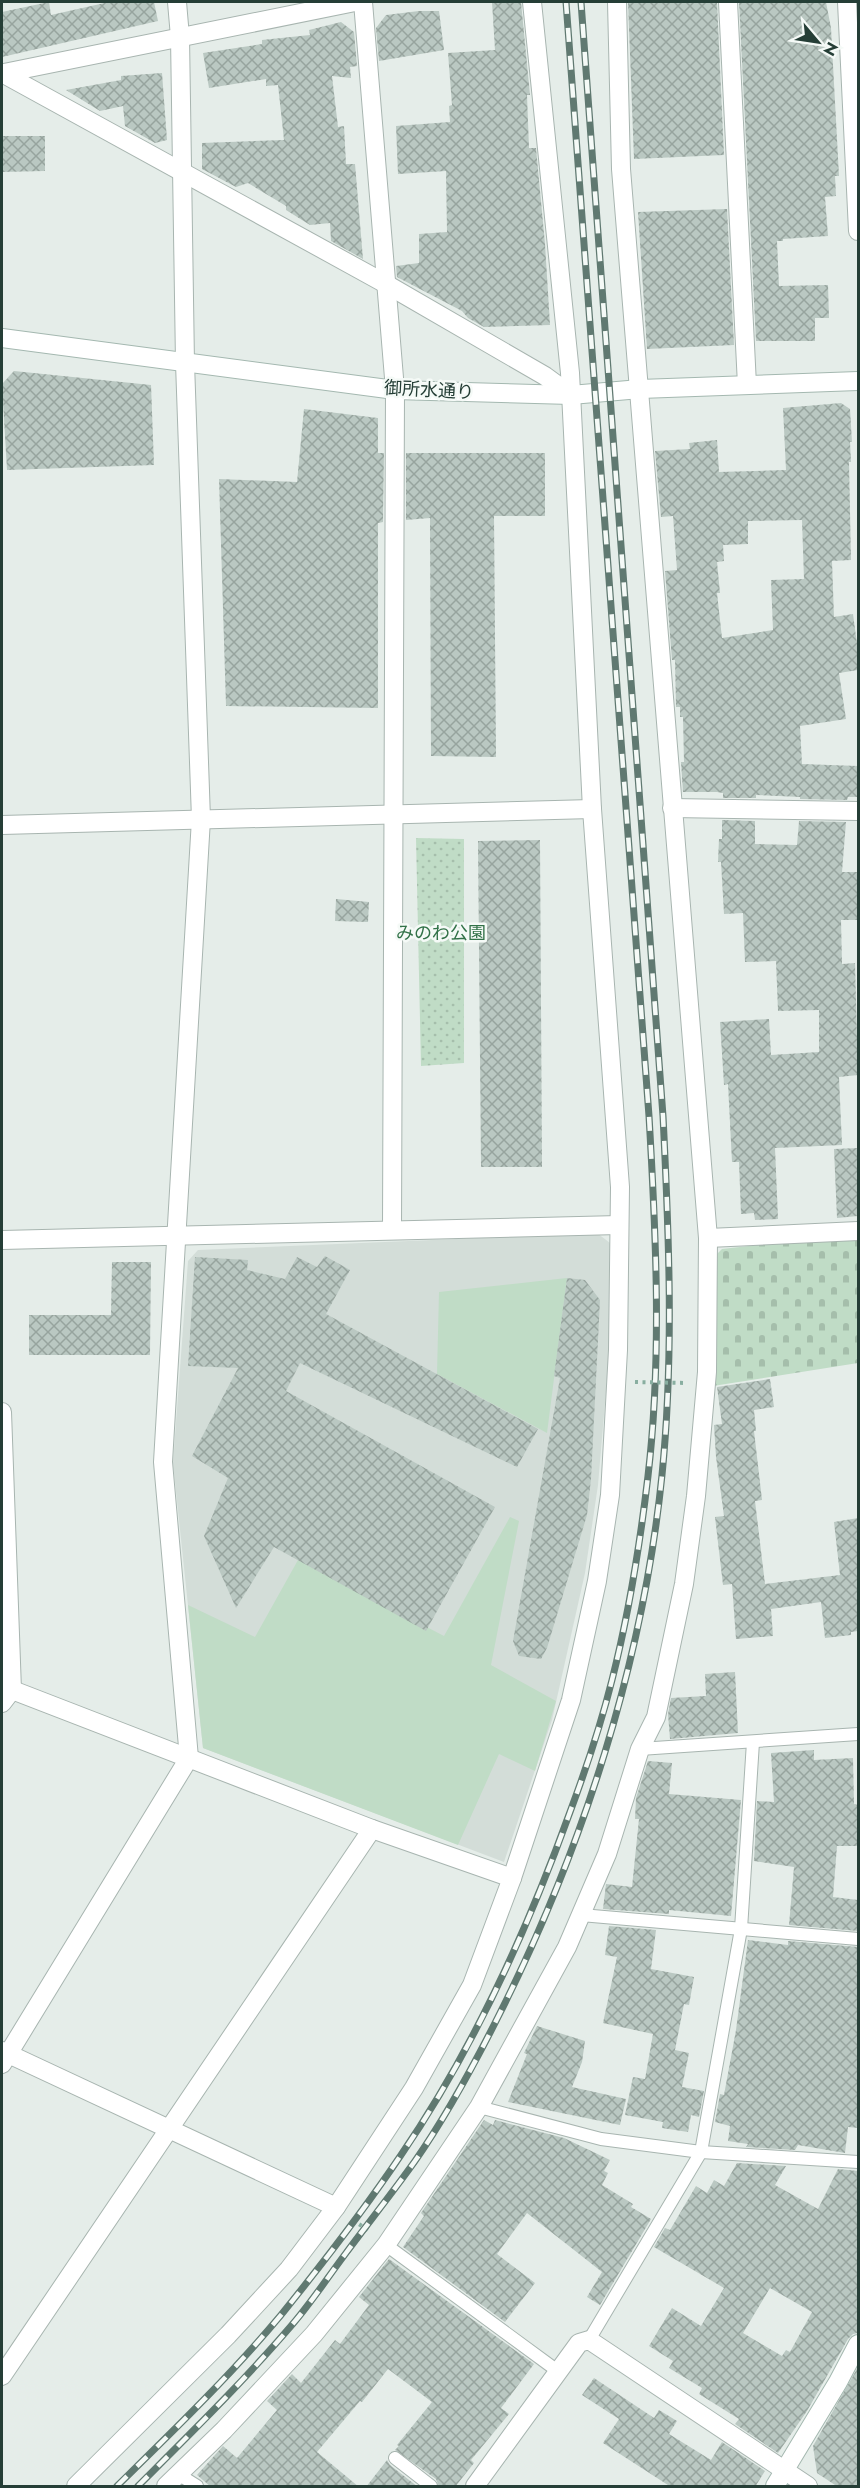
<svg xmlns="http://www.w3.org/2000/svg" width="860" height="2488" font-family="Jost,'Noto Sans JP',sans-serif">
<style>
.built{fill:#d3ddd8}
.green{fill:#c0dcc6}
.cemetery{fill:url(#cemetery-stones)}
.park{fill:url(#park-dots)}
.building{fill:url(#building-cross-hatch);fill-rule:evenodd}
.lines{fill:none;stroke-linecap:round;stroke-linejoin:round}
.lane-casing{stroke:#a8b5b0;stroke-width:14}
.street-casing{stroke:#a8b5b0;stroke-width:20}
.secondary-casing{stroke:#a4b8b0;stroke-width:20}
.path{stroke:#88aea0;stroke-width:4;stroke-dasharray:3 4.5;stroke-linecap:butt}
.lane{stroke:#fff;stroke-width:12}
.street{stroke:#fff;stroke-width:18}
.secondary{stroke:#fff;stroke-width:18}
.rail-casing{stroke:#607971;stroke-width:7}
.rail{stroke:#f5faf7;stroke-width:4.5;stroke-dasharray:14;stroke-linecap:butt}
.path-bridge{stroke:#88aea0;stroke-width:4;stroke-dasharray:3 4.5;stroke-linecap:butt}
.labels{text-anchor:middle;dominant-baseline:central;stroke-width:5;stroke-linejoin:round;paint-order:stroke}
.street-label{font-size:18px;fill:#253e36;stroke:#f5faf7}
.park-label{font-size:18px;fill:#327248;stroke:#f5faf7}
</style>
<defs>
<pattern id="cemetery-stones" width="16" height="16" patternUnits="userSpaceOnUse" patternTransform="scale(1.5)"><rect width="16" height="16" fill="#c0dcc6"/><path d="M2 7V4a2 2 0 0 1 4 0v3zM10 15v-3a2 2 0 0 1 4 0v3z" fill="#a5beab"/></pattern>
<pattern id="park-dots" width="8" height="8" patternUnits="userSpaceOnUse" patternTransform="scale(1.5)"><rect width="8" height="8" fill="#c0dcc6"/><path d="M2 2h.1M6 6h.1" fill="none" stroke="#a5beab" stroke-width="1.8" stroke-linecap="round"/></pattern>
<pattern id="building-cross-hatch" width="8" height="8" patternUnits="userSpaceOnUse" patternTransform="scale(1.5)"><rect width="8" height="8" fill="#bac8c2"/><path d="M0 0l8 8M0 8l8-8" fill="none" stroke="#97a49e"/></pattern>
</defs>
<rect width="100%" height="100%" fill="#e5ede9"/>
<!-- built -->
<path class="built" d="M 597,1233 L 610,1243 L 610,1344 L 598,1485 L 585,1573 L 552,1720 L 504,1862 L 203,1748 L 173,1463 L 188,1261 L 198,1250 Z"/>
<!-- green -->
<g class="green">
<path d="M 567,1278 L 547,1433 L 437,1374 L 439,1292 Z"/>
<path d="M 510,1517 L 519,1521 L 491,1665 L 556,1701 L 535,1771 L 499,1754 L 458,1845 L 203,1748 L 188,1605 L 255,1637 L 298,1560 L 444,1636 Z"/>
</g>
<!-- cemetery -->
<path class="cemetery" d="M 858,1234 L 858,1363 L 713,1386 L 716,1255 L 722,1249 Z"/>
<!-- park -->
<path class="park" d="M 416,838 L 464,839 L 464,1063 L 421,1066 Z"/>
<!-- building -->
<g class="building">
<path d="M 49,2 L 51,15 L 109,2 L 154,2 L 158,21 L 2,57 L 2,12 Z"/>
<path d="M 492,2 L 521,2 L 530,95 L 527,95 L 529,148 L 536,148 L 545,244 L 550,325 L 484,327 L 468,318 L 462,311 L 397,277 L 396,266 L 419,263 L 419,234 L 447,232 L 446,171 L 398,174 L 396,126 L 450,122 L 449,106 L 452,105 L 448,53 L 495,50 Z"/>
<path d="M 628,2 L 717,2 L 724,155 L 634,159 Z"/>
<path d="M 739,2 L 826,2 L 831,28 L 839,176 L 835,176 L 836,196 L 825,197 L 828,236 L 783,239 L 783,241 L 777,241 L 779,286 L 828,285 L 829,318 L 815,318 L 815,341 L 756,341 Z"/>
<path d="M 419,11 L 439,11 L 444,50 L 379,61 L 376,28 L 386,15 Z"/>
<path d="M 341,22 L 354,32 L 357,66 L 350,67 L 351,78 L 332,76 L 338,127 L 344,126 L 346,164 L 355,164 L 363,259 L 331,241 L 330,223 L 310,225 L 286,210 L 286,206 L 248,183 L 236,187 L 202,169 L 202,143 L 284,140 L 278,85 L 266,86 L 266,79 L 209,88 L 203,53 L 262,44 L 262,40 L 310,35 L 309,30 Z"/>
<path d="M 162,73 L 167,140 L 155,143 L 125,126 L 123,106 L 100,111 L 66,90 L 121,80 L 121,76 Z"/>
<path d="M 2,136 L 45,136 L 45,171 L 2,172 Z"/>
<path d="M 727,209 L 734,345 L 647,349 L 638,212 Z"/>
<path d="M 14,371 L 151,385 L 154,465 L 7,470 L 2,384 Z"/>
<path d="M 841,403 L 850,409 L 852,442 L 850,442 L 851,462 L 849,462 L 851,560 L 832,561 L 834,617 L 853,614 L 858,651 L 858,670 L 839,673 L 846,719 L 800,726 L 802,764 L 858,766 L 858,797 L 848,797 L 847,800 L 800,799 L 800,797 L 756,795 L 756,798 L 723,798 L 723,793 L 717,792 L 683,792 L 681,762 L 684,762 L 683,717 L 680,717 L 680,707 L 676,707 L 675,660 L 672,660 L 665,571 L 677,570 L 673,516 L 661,517 L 655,451 L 690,449 L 689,443 L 717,440 L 719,472 L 786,470 L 783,408 ZM 802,520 L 804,579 L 771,580 L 773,630 L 722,638 L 717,593 L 720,593 L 717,562 L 724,561 L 723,545 L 748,544 L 748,521 Z"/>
<path d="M 304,409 L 378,418 L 378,453 L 384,453 L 383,522 L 378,523 L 378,708 L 226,706 L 219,479 L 297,482 Z"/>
<path d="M 406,453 L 545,453 L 545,516 L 494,516 L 496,757 L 431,756 L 430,518 L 406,520 Z"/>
<path d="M 722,820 L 755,821 L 755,844 L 797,845 L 799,821 L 846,822 L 842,872 L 858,872 L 858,920 L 841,920 L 842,964 L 855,963 L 858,1075 L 839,1077 L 842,1145 L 775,1148 L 778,1219 L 755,1220 L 754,1213 L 741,1214 L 739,1162 L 732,1162 L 728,1084 L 724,1085 L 720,1022 L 769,1019 L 771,1055 L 819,1052 L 819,1010 L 778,1011 L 776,961 L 745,962 L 743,913 L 724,914 L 721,862 L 718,862 L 719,839 L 722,839 Z"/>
<path d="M 540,840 L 542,1167 L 481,1167 L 478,841 Z"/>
<path d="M 336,899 L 369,902 L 368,922 L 335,921 Z"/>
<path d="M 858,1148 L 858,1216 L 837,1218 L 834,1149 Z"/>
<path d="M 325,1256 L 350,1270 L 326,1314 L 538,1429 L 517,1467 L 300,1363 L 286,1391 L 495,1507 L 426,1631 L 274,1547 L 236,1608 L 204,1536 L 228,1478 L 192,1456 L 238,1368 L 188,1366 L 195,1257 L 248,1260 L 247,1270 L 285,1279 L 297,1257 L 317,1267 Z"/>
<path d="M 112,1262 L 151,1262 L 150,1355 L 29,1355 L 29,1315 L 111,1315 Z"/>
<path d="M 567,1278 L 585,1280 L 600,1300 L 591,1479 L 587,1515 L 547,1648 L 541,1659 L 519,1656 L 513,1641 L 560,1378 L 554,1376 Z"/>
<path d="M 770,1379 L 774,1407 L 754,1410 L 756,1431 L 754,1431 L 762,1500 L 755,1501 L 765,1584 L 840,1575 L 834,1522 L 858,1518 L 858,1631 L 851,1632 L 851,1635 L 825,1638 L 821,1602 L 771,1609 L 773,1636 L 736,1639 L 732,1584 L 723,1585 L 715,1517 L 724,1516 L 716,1457 L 714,1425 L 722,1424 L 717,1387 Z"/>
<path d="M 735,1672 L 738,1733 L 670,1739 L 668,1714 L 671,1698 L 706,1696 L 705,1674 Z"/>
<path d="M 814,1750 L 814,1760 L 853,1758 L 854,1804 L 858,1805 L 858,1846 L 837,1846 L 833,1897 L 858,1900 L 858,1931 L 789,1925 L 794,1867 L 754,1861 L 757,1801 L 774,1802 L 771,1753 Z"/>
<path d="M 648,1761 L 672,1763 L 669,1794 L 741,1800 L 731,1916 L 669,1910 L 669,1914 L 603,1909 L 606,1884 L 632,1887 L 639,1819 L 635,1819 L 636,1798 Z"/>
<path d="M 609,1926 L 656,1930 L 651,1969 L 694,1977 L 689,2005 L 684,2004 L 675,2050 L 689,2053 L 682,2087 L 704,2091 L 699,2117 L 691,2115 L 688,2132 L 662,2128 L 663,2122 L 625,2115 L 633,2077 L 645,2079 L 653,2034 L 603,2023 L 617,1957 L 605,1955 Z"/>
<path d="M 748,1940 L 788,1945 L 788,1941 L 858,1947 L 858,2128 L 848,2127 L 845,2153 L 798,2145 L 795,2150 L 746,2147 L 748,2144 L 728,2141 L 730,2126 L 715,2122 L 720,2094 L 724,2095 L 736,2030 Z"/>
<path d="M 537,2026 L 585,2041 L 582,2062 L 572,2087 L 626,2099 L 620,2125 L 508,2102 L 527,2054 L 524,2053 Z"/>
<path d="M 484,2120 L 493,2125 L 495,2120 L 564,2138 L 610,2160 L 604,2171 L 608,2173 L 602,2185 L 633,2204 L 631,2207 L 651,2219 L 600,2305 L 587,2297 L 602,2272 L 527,2213 L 497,2254 L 535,2283 L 505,2322 L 403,2247 L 424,2216 L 421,2213 Z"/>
<path d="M 737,2163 L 786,2166 L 775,2185 L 818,2209 L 838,2169 L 858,2171 L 858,2333 L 853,2334 L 848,2339 L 807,2411 L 778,2453 L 735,2424 L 739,2419 L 699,2394 L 702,2388 L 669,2368 L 673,2361 L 649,2346 L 672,2308 L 701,2326 L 724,2288 L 654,2247 L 665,2228 L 670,2230 L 696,2186 L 707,2193 L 714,2180 L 724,2186 ZM 770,2288 L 812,2312 L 790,2352 L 786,2350 L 782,2356 L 743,2333 Z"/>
<path d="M 389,2259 L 534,2364 L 501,2408 L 509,2414 L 471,2460 L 474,2463 L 455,2487 L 439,2487 L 436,2479 L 395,2450 L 399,2446 L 397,2445 L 432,2402 L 388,2369 L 362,2402 L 360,2401 L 317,2452 L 359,2487 L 211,2487 L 197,2475 L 223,2446 L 237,2458 L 277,2410 L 267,2401 L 292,2374 L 301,2383 L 335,2340 L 340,2344 L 369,2305 L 359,2297 Z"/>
<path d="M 858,2367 L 858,2487 L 838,2487 L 817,2473 L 813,2446 Z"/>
<path d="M 594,2378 L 654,2418 L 659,2410 L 677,2421 L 669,2434 L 711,2460 L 722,2442 L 765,2471 L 755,2487 L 671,2487 L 603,2443 L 619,2419 L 582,2395 Z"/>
<path d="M 387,2460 L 390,2465 L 418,2487 L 366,2487 Z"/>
</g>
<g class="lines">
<!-- lane casing -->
<g class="lane-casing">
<g id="lane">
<path d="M 640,1749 L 858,1734"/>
<path d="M 581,1915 L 858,1939"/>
<path d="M 479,2107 L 601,2139 L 701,2152 L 858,2162"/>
<path d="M 386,2245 L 559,2372"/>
<path d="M 589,2340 L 701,2152 L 741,1929 L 753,1742"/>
<path d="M 395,2458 L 431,2486"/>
<path d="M 178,2474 L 197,2486"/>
</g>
</g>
<!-- street casing -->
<g class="street-casing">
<g id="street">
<path d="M 363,2 L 395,390 L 392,1229"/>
<path d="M 728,2 L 747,385"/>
<path d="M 847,2 L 858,231"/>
<path d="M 2,73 L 386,284 L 545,376 L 571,395"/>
<path d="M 4,73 L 355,2"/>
<path d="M 672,808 L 858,811"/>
<path d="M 2,825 L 592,809"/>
<path d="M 708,1238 L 858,1231"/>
<path d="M 2,1240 L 619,1225"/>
<path d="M 2,1412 L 12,1690 L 2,1703"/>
<path d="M 2,1686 L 372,1829 L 512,1878"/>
<path d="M 2,2051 L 336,2207"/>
<path d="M 2,2064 L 189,1758 L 163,1462 L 201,819 L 185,363 L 180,37 L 177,2"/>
<path d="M 2,2376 L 372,1829"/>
<path d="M 76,2486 L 228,2335 L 289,2269 L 336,2207 L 414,2088 L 472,1985 L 512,1878 L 571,1700 L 597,1581 L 610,1495 L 618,1350 L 620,1187 L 592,809 L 570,373 L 532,2"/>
<path d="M 166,2486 L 224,2430 L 314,2334 L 386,2245 L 479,2107 L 567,1947 L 607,1854 L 640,1749 L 656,1717 L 684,1584 L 696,1496 L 707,1372 L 708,1238 L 621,169 L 617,2"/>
<path d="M 475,2486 L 579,2343 L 589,2340 L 808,2486"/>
</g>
</g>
<!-- secondary casing -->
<g class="secondary-casing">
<g id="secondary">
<path d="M 2,338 L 395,390 L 571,395 L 640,389 L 858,381"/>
<path d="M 775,2486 L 838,2382 L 858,2344"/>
</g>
</g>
<!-- path -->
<path class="path" d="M 353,2220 L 369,2231"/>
<!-- lane -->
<use href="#lane" class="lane"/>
<!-- street -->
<use href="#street" class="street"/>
<!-- secondary -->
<use href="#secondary" class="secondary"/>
<!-- rail casing -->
<g class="rail-casing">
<g id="rail">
<path d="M 117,2486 C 173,2431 230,2376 281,2315 C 323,2263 364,2210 401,2155 C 473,2050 527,1931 570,1812 C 586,1769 601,1724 612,1680 C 629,1613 640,1544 648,1476 C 662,1356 656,1236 649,1116 L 566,2"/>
<path d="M 138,2486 C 190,2434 243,2382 291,2326 C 311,2303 328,2277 346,2253 C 369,2222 393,2192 415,2161 C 447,2115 474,2065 499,2015 C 583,1848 643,1662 662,1475 C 674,1356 669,1236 663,1116 L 581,2"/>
</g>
</g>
<!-- rail -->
<use href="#rail" class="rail"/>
<!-- path-bridge -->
<path class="path-bridge" d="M 635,1382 L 687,1383"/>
</g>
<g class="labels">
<!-- street labels -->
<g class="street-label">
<text transform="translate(429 390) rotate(3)">御所水通り</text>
</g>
<!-- park labels -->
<g class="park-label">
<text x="441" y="933">みのわ公園</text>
</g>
</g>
<!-- border -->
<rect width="860" height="2488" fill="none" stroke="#253e36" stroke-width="6"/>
<!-- north arrow -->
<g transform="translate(818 42) rotate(119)" stroke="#f5faf7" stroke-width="4.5" paint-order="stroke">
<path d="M0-4.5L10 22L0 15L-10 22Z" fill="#253e36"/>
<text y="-9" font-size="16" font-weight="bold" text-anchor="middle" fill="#253e36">N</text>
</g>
</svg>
